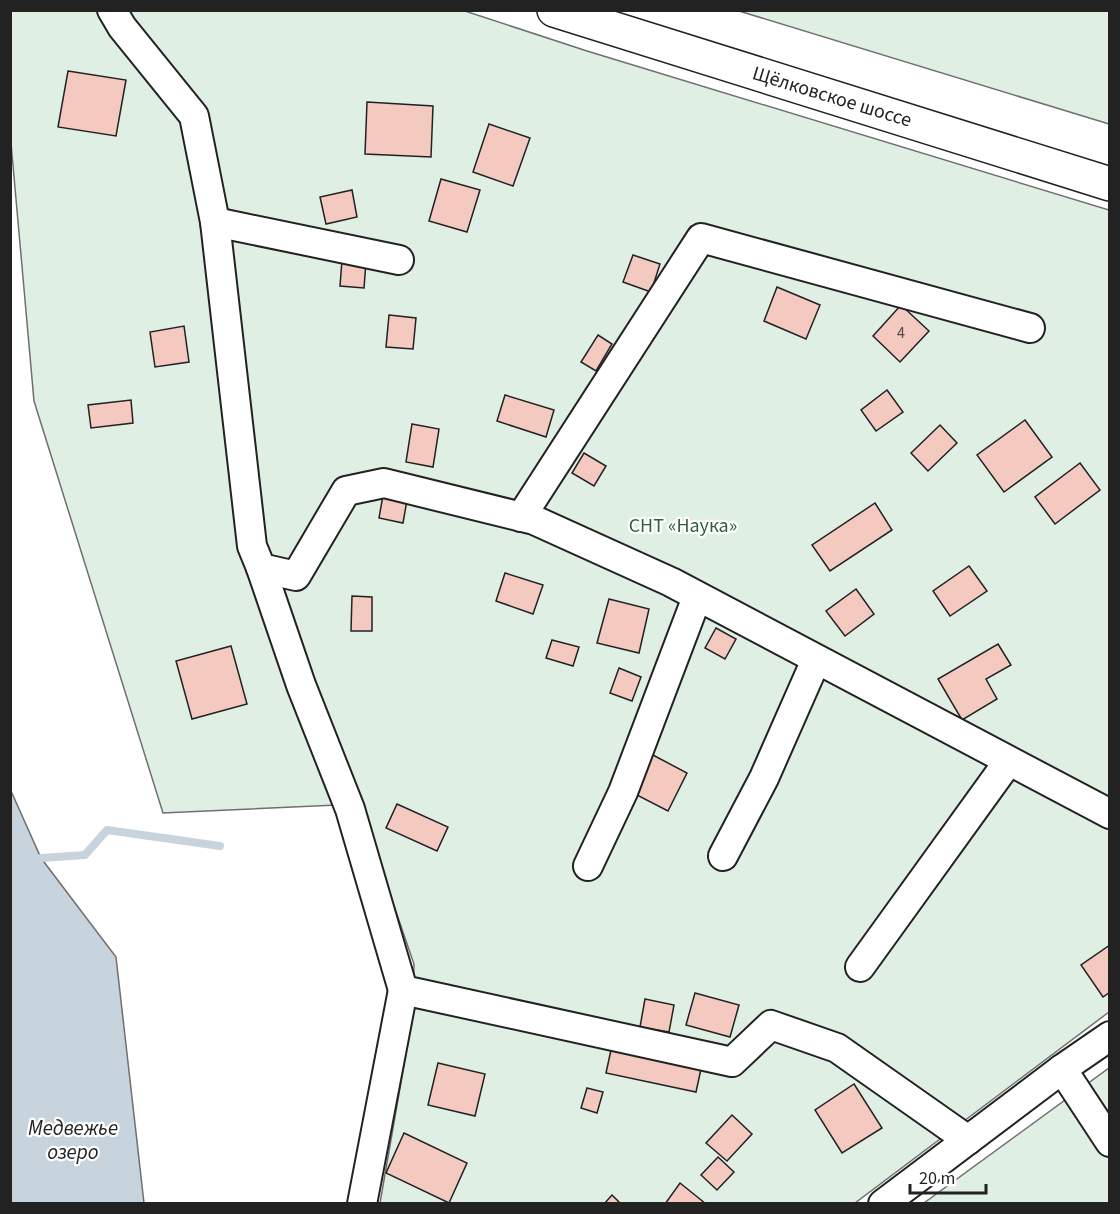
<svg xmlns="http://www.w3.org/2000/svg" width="1120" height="1214" font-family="'Source Sans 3',sans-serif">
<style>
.green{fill:#e0efe3;stroke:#6f6f6f;stroke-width:1.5}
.water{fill:#c7d3dd;stroke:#6f6f6f;stroke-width:1.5}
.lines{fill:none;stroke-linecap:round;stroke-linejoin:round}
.stream{stroke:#c7d3dd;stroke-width:8}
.building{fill:#f3c9c0;stroke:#222;stroke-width:1.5}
.minor-casing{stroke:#222;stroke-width:32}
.major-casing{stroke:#222;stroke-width:36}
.minor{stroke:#fff;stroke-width:28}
.major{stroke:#fff;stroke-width:33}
.labels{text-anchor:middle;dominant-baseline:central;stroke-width:4.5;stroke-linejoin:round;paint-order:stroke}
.number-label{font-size:16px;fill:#564c4a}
.street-label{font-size:20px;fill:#222;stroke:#fff}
.park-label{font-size:20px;fill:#2f5e38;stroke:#fff}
.water-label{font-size:21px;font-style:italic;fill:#222;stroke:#fff}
</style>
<rect width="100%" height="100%" fill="#fff"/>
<!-- green -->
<g class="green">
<path d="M 10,11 L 465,11 L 587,51 L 1109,210 L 1109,1012 L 855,1203 L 380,1203 L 413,1013 L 414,964 L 359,804 L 163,813 L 34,401 L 11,143 Z"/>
<path d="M 739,11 L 1109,11 L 1109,124 Z"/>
<path d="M 1109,1068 L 1109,1203 L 924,1203 Z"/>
</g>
<!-- water -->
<path class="water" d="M 11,791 L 41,858 L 116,957 L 144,1203 L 11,1203 Z"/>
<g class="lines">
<!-- stream -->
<path class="stream" d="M 41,858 L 85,855 L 107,830 L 220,846"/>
</g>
<!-- building -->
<g class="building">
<path d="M 68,71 L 126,80 L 116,136 L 58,127 Z"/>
<path d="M 367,102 L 433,106 L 431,157 L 365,154 Z"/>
<path d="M 489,124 L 530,138 L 513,186 L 473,172 Z"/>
<path d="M 441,179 L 480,190 L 467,232 L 429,221 Z"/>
<path d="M 352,190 L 357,217 L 326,224 L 320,197 Z"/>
<path d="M 633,255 L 660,264 L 651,292 L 623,282 Z"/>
<path d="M 342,260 L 366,262 L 364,288 L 340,286 Z"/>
<path d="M 777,287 L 820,305 L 806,339 L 764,321 Z"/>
<path d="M 901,305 L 929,331 L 900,362 L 873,336 Z"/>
<path d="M 389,315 L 416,318 L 413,349 L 386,347 Z"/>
<path d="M 184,326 L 189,362 L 155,367 L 150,332 Z"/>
<path d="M 598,335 L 612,344 L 596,371 L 581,362 Z"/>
<path d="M 887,390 L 903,412 L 876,431 L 861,410 Z"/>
<path d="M 505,395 L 554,410 L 546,437 L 497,421 Z"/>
<path d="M 131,400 L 133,423 L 91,428 L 88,405 Z"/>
<path d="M 1025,420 L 1052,457 L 1004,492 L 977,455 Z"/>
<path d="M 412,424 L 439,429 L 433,467 L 406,462 Z"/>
<path d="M 940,425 L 957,443 L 928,471 L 911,453 Z"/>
<path d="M 584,453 L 606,466 L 594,486 L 572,473 Z"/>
<path d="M 1080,463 L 1100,490 L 1055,524 L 1035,497 Z"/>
<path d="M 383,495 L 407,500 L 403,523 L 379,518 Z"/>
<path d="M 875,503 L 892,530 L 830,571 L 812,545 Z"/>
<path d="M 969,566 L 987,591 L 950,616 L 933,591 Z"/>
<path d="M 505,573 L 543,585 L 533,614 L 496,601 Z"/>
<path d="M 856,589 L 874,614 L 845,636 L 826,611 Z"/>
<path d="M 352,596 L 372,597 L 372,631 L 351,631 Z"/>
<path d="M 609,599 L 649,609 L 639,653 L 597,643 Z"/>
<path d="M 716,628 L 736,639 L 725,659 L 705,648 Z"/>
<path d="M 552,640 L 579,647 L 573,666 L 546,658 Z"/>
<path d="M 998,644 L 1011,665 L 986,679 L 997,699 L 962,720 L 938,679 Z"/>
<path d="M 231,646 L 247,704 L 192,719 L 176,661 Z"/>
<path d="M 619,668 L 641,677 L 632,701 L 610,693 Z"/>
<path d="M 651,754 L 687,773 L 668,811 L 631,792 Z"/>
<path d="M 397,804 L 448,827 L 437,851 L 386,828 Z"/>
<path d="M 1110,945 L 1110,992 L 1103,997 L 1081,965 Z"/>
<path d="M 695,993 L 739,1005 L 730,1037 L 686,1025 Z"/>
<path d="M 645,999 L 674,1005 L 669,1032 L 640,1027 Z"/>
<path d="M 611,1050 L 701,1069 L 696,1092 L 606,1073 Z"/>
<path d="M 438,1063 L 485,1074 L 475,1116 L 428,1105 Z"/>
<path d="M 854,1084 L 882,1128 L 842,1153 L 815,1110 Z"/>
<path d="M 587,1088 L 603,1092 L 597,1113 L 581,1108 Z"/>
<path d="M 732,1115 L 752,1134 L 727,1161 L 706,1143 Z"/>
<path d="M 404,1133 L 467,1163 L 449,1203 L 386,1173 Z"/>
<path d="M 718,1157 L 734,1172 L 717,1190 L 701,1175 Z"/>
<path d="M 680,1183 L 706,1204 L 665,1204 Z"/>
<path d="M 612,1195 L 621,1204 L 604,1204 Z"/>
</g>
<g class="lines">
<!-- minor casing -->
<g class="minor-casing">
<g id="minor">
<path d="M 112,10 L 122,27 L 194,116 L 215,222 L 252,546 L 261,568 L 296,576 L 346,491 L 384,483 L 534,520 L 671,582 L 1110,814"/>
<path d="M 215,222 L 399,260"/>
<path d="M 521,517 L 701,238 L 1030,328"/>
<path d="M 261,568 L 301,685 L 350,809 L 403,990 L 732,1062 L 771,1025 L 837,1048 L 968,1140"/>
<path d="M 723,856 L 764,778 L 816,660"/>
<path d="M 588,866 L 623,792 L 697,597"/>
<path d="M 860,967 L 1008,762"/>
<path d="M 1062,1069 L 1110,1142"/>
<path d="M 362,1204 L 403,990"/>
<path d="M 883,1204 L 1062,1069 L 1110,1036"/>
</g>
</g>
<!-- major casing -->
<g class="major-casing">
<path id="major" d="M 554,10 L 1110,184"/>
</g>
<!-- minor -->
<use href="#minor" class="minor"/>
<!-- major -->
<use href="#major" class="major"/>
</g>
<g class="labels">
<!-- number labels -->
<g class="number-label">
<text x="901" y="333">4</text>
</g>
<!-- street labels -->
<g class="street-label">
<text transform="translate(832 97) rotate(17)">Щёлковское шоссе</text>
</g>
<!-- park labels -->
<g class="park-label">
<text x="683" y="526">СНТ «Наука»</text>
</g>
<!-- water labels -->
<g class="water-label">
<text x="73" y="1128">Медвежье<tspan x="73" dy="24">озеро</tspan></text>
</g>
</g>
<!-- border -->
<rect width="1120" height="1214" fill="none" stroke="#222222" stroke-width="24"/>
<!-- scale -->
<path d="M910 1184v9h76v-9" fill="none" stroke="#222222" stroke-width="3"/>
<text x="919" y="1184" font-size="18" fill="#222222" stroke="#ffffff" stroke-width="4.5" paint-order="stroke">20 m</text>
</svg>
